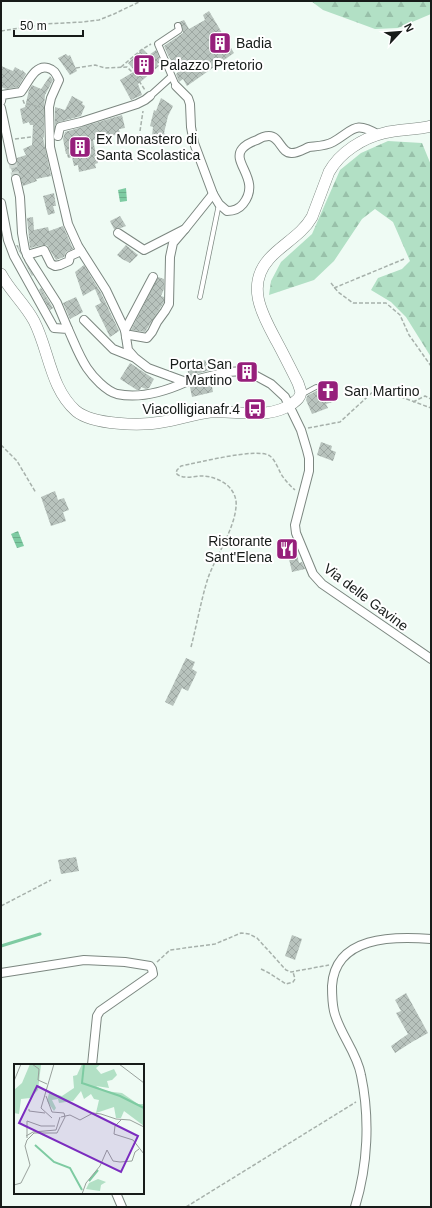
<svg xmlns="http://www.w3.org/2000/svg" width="432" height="1208" font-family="Arial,sans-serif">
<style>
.forest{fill:url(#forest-firs)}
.water{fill:url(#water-rules)}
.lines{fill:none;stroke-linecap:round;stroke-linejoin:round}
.stream{stroke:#7ecba2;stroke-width:3}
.building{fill:url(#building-cross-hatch)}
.minor-tunnel{stroke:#cfd9d3;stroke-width:8;stroke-dasharray:8 4;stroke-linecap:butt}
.service-casing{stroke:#7c8780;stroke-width:5.5}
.pedestrian-casing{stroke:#7c8780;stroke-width:8}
.minor-casing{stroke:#7c8780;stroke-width:10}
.tertiary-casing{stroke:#7c8780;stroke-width:12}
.path{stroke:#a7b1ab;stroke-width:1.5;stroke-dasharray:4 2;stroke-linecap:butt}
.service{stroke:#fff;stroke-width:4}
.pedestrian{stroke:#fff;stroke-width:6}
.minor{stroke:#fff;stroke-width:8}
.tertiary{stroke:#fff;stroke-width:11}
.labels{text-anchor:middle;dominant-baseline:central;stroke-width:4;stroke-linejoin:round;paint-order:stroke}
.poi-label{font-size:14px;fill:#171b19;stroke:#fff;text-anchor:start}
.street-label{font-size:14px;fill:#171b19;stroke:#fff}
.inset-river{fill:none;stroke:#7ecba2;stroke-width:2}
.inset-road{fill:none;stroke:#99a19c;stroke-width:1}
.view{fill:#7b2cbf;fill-opacity:0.15;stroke:#7b2cbf;stroke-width:2}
.inset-edge{fill:none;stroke:#171b19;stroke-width:2}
</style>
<defs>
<pattern id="forest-firs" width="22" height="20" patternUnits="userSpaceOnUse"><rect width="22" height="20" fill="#b2e0c5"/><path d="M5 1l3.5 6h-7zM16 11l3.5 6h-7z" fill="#98c0a9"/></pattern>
<pattern id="water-rules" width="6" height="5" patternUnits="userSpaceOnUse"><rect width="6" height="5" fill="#7ecba2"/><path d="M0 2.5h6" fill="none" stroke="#6cae8b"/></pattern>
<pattern id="building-cross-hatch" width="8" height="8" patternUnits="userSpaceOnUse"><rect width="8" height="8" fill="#b8c3bd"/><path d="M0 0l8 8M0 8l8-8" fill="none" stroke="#9da7a2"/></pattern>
</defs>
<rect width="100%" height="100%" fill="#effbf4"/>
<!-- forest -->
<g class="forest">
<path d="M 311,1 L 431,1 L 431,14 L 398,28 L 375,29 L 323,10 Z"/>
<path d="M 388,141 L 422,143 L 431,165 L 431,357 L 406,317 L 391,302 L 371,290 L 378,278 L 402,269 L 410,261 L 393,222 L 375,209 L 362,219 L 334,261 L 314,280 L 269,295 L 271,281 L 281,262 L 312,234 L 340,170 L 361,153 Z"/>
</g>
<!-- water -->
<g class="water">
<path d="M 126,188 L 127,201 L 120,202 L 118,190 Z"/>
<path d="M 18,531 L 24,546 L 17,548 L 11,534 Z"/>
</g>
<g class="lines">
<!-- stream -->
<path class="stream" d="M 1,946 L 40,934"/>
</g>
<!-- building -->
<g class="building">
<path d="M 209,11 L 234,53 L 187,86 L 183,79 L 179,82 L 176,74 L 178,72 L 168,55 L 164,46 L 183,33 L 182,25 L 179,22 L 184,20 L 189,29 L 205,20 L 203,15 Z"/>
<path d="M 143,49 L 149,55 L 156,50 L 161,62 L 157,64 L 159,66 L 138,84 L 142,95 L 131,100 L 120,80 L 135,71 L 128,63 Z"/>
<path d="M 66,54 L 68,56 L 70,55 L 77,71 L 70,75 L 58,58 Z"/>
<path d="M 1,66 L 13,71 L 15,67 L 22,71 L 22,70 L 26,74 L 18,87 L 6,89 L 1,87 Z"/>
<path d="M 50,76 L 53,80 L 45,95 L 44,106 L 44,137 L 43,138 L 51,176 L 36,179 L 37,181 L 23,186 L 20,175 L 17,174 L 13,175 L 10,165 L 16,164 L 17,158 L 26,155 L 23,149 L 32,145 L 33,125 L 30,125 L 29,122 L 23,124 L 20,109 L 25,107 L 29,90 L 32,85 L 41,89 Z"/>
<path d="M 72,96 L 83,102 L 82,104 L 85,106 L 81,116 L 59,122 L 55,125 L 55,107 L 65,110 Z"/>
<path d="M 161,98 L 173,106 L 168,116 L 164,133 L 166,135 L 161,145 L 155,143 L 156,139 L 152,136 L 153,127 L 150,126 L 154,110 L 156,111 Z"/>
<path d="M 122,115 L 125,128 L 119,129 L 120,134 L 93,140 L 98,163 L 95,164 L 96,168 L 79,172 L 78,165 L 74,166 L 72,157 L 68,158 L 67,154 L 66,154 L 63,139 L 65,132 Z"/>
<path d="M 54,193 L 56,206 L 53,206 L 55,213 L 48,215 L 43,196 Z"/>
<path d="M 120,216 L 126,226 L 121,228 L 118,228 L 114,229 L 110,221 Z"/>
<path d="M 33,217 L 34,230 L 48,227 L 49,231 L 63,226 L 73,249 L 66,252 L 64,257 L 56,260 L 47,245 L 43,245 L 30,248 L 27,218 Z"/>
<path d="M 16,245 L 18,245 L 22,257 L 33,275 L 32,276 Z"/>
<path d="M 126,245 L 138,255 L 130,263 L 122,259 L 117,255 Z"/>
<path d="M 84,265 L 101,293 L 119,331 L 110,337 L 95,306 L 101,303 L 95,289 L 83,296 L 75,272 Z"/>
<path d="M 158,277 L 164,279 L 164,289 L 161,296 L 164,297 L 164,302 L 145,332 L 131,330 Z"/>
<path d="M 41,288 L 53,308 L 50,310 L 39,290 Z"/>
<path d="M 76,297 L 83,312 L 70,319 L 63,303 Z"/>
<path d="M 205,360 L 211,370 L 189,376 L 187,368 Z"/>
<path d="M 130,363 L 154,379 L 149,388 L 146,389 L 141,387 L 140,390 L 137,390 L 120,379 Z"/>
<path d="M 325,381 L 338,395 L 338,399 L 336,401 L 326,404 L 328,408 L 312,414 L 306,400 L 307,396 L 318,390 L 319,386 Z"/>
<path d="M 211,382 L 213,392 L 192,397 L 190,387 Z"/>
<path d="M 321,442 L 332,446 L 331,450 L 336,452 L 333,461 L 317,455 Z"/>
<path d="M 55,491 L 58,500 L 64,498 L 69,510 L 63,512 L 66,521 L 51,526 L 41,497 Z"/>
<path d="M 293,539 L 299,563 L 302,562 L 305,569 L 292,572 L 285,541 Z"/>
<path d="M 186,658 L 195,662 L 192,669 L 197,672 L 188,691 L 182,688 L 173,706 L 165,702 Z"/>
<path d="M 76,857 L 79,871 L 61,874 L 58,860 Z"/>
<path d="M 292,935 L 302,939 L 295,960 L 285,956 Z"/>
<path d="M 406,993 L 428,1033 L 412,1042 L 395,1053 L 391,1046 L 408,1034 L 396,1013 L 401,1011 L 395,1000 Z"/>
</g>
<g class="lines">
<!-- minor-tunnel -->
<path class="minor-tunnel" d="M 12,160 L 16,179"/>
<!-- service casing -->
<g class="service-casing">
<g id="service">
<path d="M 200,297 L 219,204"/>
<path d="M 303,394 L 316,387"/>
</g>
</g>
<!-- pedestrian casing -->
<g class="pedestrian-casing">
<g id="pedestrian">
<path d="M 176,86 L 158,44 L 179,30 L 178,26"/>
<path d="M 150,96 L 171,77"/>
</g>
</g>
<!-- minor casing -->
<g class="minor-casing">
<g id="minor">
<path d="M 176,86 L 188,98 L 190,104 L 191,127 L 194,143 L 213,194 L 219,204 L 227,211 C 234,211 239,209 243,204 C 262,180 231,163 242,149 C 246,144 251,142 257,140 C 260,138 265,136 269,136 C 280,136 281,154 292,153 C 298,153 304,149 309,147 C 318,146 326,146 333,142 C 354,130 354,120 379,135"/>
<path d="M 1,101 L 2,95 L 21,92 C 28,83 35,64 48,68 C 55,70 56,74 59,80 L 51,98 L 49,107 L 50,147 L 68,224 L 78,246 L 106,290 L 125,330 L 128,350 L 135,358 L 148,368 L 186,382 L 227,372 L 245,371"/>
<path d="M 1,108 L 12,160"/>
<path d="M 58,136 L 60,127 L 81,122 L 137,104 L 145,100 L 150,96"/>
<path d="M 16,179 L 20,197 L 22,233 L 25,250 L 29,259 L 57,303 L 68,329"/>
<path d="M 1,203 L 8,240 L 14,256 L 54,328 L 68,329 C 74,342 79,356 87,368 C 93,377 106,391 117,394 C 140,399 166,391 186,382"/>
<path d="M 118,233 L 144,250 L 185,229 L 213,194"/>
<path d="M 27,255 L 44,250 L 51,264 L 55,266 L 60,265 L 69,261 L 70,256 L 81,251"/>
<path d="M 84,320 L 113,349 L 133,357"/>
<path d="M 125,330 L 153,277"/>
<path d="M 126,337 L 130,335 L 147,338 L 152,332 L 157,322 L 165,311 L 169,304 L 170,257 L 173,243 L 185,229"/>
<path d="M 249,372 L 271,384 L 285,397 L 301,430 L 307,450 L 309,458 L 309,471 L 295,525 L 296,533 L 313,574 L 322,584 L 431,659"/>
<path d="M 1,973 L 84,960 L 125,962 L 150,966 L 152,969 L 153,974 L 100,1011 L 97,1016 L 92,1065"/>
<path d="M 116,1193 L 122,1207"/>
<path d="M 355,1207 C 368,1165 370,1118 361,1075 C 357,1052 339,1033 334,1011 C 332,1002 332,995 332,986 C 335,936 393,936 431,939"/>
</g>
</g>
<!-- tertiary casing -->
<g class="tertiary-casing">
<path id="tertiary" d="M 1,274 C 10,291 25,304 34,321 C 49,350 50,388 76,411 C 93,425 141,426 162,422 C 178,420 193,414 210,412 C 237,410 268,421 293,403 C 297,400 300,398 301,392 L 298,383 C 291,369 284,355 277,342 C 263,316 245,286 269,259 C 282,244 302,235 312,217 L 329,172 C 340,152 363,138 384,133 C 400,129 416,130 431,126"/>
</g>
<!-- path -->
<g class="path">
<path d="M 1,31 L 45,24 L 82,22 L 99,20 L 114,14 L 141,1"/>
<path d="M 121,67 L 141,50 L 151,44"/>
<path d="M 76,68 L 95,65 L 105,68 L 127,67 L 138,78"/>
<path d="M 139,81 L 145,90"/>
<path d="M 23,100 L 24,103 L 40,107"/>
<path d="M 140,131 L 143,111"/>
<path d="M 15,139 L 31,137"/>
<path d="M 331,283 L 338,292 L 353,303 L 386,303 L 400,315 L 409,335 L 431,366"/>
<path d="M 334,288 L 404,259"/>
<path d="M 413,402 L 425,396 L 431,399"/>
<path d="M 308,428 L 340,422 L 377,388 L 431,408"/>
<path d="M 1,445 L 17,461 L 36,493"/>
<path d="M 191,647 C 197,624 201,600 208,578 C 216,556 234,530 236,507 C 237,499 234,491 227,485 C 221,480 211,476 202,476 C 194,476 182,480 176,473 L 177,470 L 181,466 C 197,463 258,447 270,456 C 275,460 278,468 281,474 C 285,480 290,486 295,490"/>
<path d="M 1,906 L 51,880"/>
<path d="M 157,962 L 170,950 L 215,944 L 241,933 L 249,934 L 257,938 L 286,970 L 291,972 L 329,965"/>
<path d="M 261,969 L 269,973 L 286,984 L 293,982 L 295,979 L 293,972"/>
<path d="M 186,1207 L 356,1102"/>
</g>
<!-- service -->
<use href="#service" class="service"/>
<!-- pedestrian -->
<use href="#pedestrian" class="pedestrian"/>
<!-- minor -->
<use href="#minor" class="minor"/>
<!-- tertiary -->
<use href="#tertiary" class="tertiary"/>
</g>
<!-- icons -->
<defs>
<g id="building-square" transform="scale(1.15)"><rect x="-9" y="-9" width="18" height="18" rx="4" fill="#961f7b" stroke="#fff"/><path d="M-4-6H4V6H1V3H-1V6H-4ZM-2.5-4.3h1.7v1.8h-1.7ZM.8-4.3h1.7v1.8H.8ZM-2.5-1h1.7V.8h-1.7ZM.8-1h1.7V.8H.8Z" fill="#fff"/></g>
<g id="church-square" transform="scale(1.15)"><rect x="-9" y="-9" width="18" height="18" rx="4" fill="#961f7b" stroke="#fff"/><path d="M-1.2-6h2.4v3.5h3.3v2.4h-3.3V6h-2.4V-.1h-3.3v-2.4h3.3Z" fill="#fff"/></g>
<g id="bus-square" transform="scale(1.15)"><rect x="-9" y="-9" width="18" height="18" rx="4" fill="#961f7b" stroke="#fff"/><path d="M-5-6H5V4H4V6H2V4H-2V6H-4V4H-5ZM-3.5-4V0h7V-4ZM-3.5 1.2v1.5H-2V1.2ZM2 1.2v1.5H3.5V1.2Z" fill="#fff"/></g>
<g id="restaurant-square" transform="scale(1.15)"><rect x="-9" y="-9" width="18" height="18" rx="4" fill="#961f7b" stroke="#fff"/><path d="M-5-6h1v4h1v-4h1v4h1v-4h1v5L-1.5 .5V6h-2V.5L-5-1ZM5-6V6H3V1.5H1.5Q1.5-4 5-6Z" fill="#fff"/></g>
</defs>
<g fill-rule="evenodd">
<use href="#building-square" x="220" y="43"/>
<use href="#building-square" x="144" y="65"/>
<use href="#building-square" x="80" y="147"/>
<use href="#building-square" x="247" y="372"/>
<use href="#church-square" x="328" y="391"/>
<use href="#bus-square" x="255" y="409"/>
<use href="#restaurant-square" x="287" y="549"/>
</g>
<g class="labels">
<!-- poi labels -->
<g class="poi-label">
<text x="236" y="43">Badia</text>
<text x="160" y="65">Palazzo Pretorio</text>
<text x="96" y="139">Ex Monastero di<tspan x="96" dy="16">Santa Scolastica</tspan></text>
<text x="232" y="364" text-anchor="end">Porta San<tspan x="232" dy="16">Martino</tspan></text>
<text x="344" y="391">San Martino</text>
<text x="240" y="409" text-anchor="end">Viacolligianafr.4</text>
<text x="272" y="541" text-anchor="end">Ristorante<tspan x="272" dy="16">Sant'Elena</tspan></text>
</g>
<!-- street labels -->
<g class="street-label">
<text transform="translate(366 597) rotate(37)">Via delle Gavine</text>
</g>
</g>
<!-- overview -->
<g transform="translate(14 1064)">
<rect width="130" height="130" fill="#effbf4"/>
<path d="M 16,0 L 27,1 L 24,26 L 16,34 L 7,35 L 5,50 L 0,49 L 0,26 L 8,19 ZM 68,0 L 87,0 L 82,4 L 87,10 L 100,5 L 103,11 L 98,16 L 93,17 L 95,24 L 82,22 L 91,27 L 108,29 L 124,40 L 130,40 L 130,62 L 110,47 L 107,54 L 102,54 L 100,43 L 82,49 L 85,36 L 80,35 L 77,30 L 70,35 L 67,27 L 59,37 L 45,39 L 44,35 L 38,36 L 42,44 L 40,47 L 33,37 L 35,29 L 48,32 L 60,24 L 59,12 L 63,11 ZM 84,115 L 92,118 L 87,121 L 86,127 L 72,125 L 75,119 Z" fill="#b2e0c5"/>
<path class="inset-river" d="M 70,0 L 68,19 L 106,32 L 130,44M 21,81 L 40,98 L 56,104 L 68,126M 75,117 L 84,106"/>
<path class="inset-road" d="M 18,0 L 25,5 L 24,16 L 33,20M 105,0 L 130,19M 0,17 L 7,0M 15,45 L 15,47 L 31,49M 47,53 L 56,51 L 66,56 L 79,49 L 87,50 L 102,55 L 116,56 L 130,63M 38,54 L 27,44 L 40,0M 107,56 L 101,62 L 100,70 L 119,76 L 130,90M 12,72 L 19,68 L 42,66 L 46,53M 13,74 L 13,57 L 27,62 L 41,62M 0,121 L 7,119 L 16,101 L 11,82 L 13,76 L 20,69 L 43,69 L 51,53 L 50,49 L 38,48 L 32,32M 68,130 L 72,119 L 86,102 L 93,86 L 99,97 L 106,98 L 118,97 L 121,88 L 125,85"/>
<path class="view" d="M 23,22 L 124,72 L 107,108 L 5,59 Z"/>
<rect width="130" height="130" class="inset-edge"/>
</g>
<!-- border -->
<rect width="432" height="1208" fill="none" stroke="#171b19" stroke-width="4"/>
<!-- north arrow -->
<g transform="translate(400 32) rotate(64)" stroke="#ffffff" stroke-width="3" paint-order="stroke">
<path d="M0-3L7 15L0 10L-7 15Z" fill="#171b19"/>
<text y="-6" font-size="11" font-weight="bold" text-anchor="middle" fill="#171b19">N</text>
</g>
<!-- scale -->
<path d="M14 30v6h69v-6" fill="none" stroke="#171b19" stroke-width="2"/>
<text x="20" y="30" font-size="12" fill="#171b19" stroke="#ffffff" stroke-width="3" paint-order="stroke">50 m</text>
</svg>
